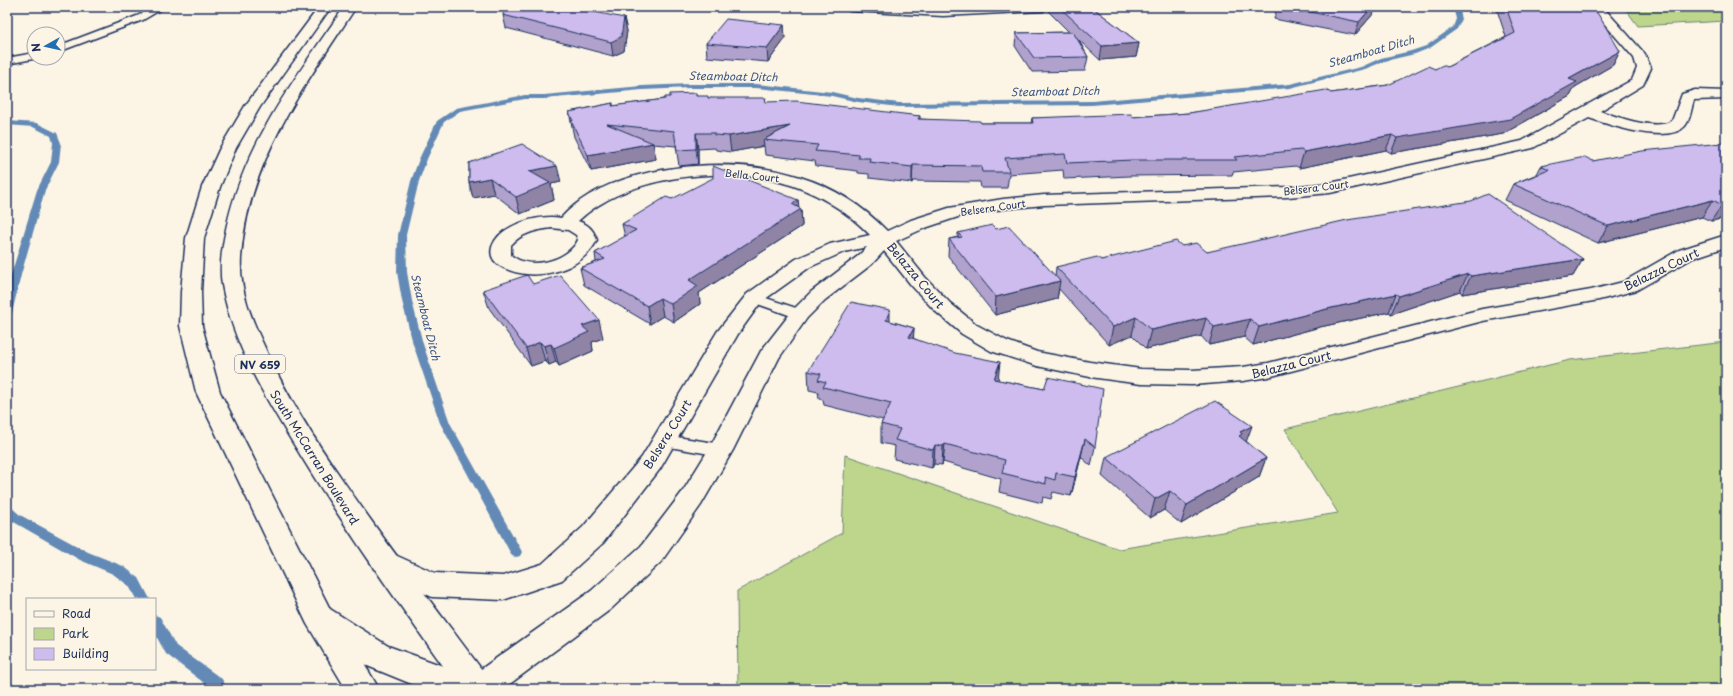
<svg xmlns="http://www.w3.org/2000/svg" width="1733" height="696" font-family="'Playpen Sans',sans-serif">
<style>
.green{fill:#bdd68c;stroke:#6c8275}
.lines{fill:none;stroke-linecap:round;stroke-linejoin:round}
.stream{fill:#638ab6;fill-rule:evenodd}
.service-casing{stroke:#1b2f5e;stroke-width:3}
.minor-casing{stroke:#1b2f5e;stroke-width:3}
.primary-casing{stroke:#1b2f5e;stroke-width:3}
.service{fill:#fcf5e5;fill-rule:evenodd}
.minor{fill:#fcf5e5;fill-rule:evenodd}
.primary{fill:#fcf5e5;fill-rule:evenodd}
.wall{fill:#b0a2cc;stroke:#1b2f5e}
.shaded-wall{fill:#9084a6;stroke:#1b2f5e}
.building{fill:#cdbced;stroke:#1b2f5e}
.labels{text-anchor:middle;dominant-baseline:central;stroke-width:3;stroke-linejoin:round;paint-order:stroke}
.far-street-label{font-size:10px;fill:#1b2f5e;stroke:#fcf5e5}
.far-water-label{font-size:11px;font-style:italic;fill:#395583;stroke:#fcf5e5}
.shield{fill:#fcf5e5;stroke:#5e6a86;stroke-width:1}
.shield-label{font-size:11px;font-weight:bold;fill:#1b2f5e}
.street-label{font-size:12px;fill:#1b2f5e;stroke:#fcf5e5}
</style>
<rect width="100%" height="100%" fill="#fcf5e5"/>
<filter id="ink" filterUnits="userSpaceOnUse"><feTurbulence type="fractalNoise" baseFrequency=".025" numOctaves="2"/><feDisplacementMap in="SourceGraphic" scale="8" xChannelSelector="R" yChannelSelector="G"/><feConvolveMatrix kernelMatrix="1 2 1 2 8 2 1 2 1" color-interpolation-filters="sRGB"/></filter>
<g filter="url(#ink)">
<!-- green -->
<g class="green">
<path d="M 1624,7 L 1726,7 L 1726,21 L 1638,26 Z"/>
<path d="M 1726,342 L 1726,689 L 738,689 L 737,591 L 842,533 L 845,455 L 1119,549 L 1338,513 L 1285,429 L 1570,360 Z"/>
</g>
<g class="lines">
<!-- stream -->
<g class="stream">
<path d="M 1453,7 L 1459,7 L 1462,19 L 1457,29 L 1430,48 L 1415,54 L 1385,61 L 1365,69 L 1290,88 L 1092,105 L 899,107 L 858,102 L 832,96 L 756,88 L 690,88 L 642,90 L 544,99 L 525,99 L 460,111 L 444,122 L 427,159 L 419,181 L 406,235 L 407,272 L 412,301 L 423,344 L 450,423 L 520,548 L 522,552 L 520,556 L 516,557 L 512,556 L 440,423 L 413,344 L 402,301 L 397,272 L 398,235 L 411,181 L 419,159 L 437,121 L 456,108 L 525,95 L 544,95 L 642,86 L 690,84 L 756,84 L 832,92 L 858,98 L 899,103 L 1092,101 L 1290,84 L 1361,67 L 1381,58 L 1411,51 L 1426,46 L 1453,27 L 1456,19 Z"/>
<path d="M 7,121 L 37,123 L 57,133 L 61,143 L 59,162 L 45,190 L 21,275 L 12,313 L 7,316 L 7,293 L 11,275 L 37,190 L 51,162 L 53,143 L 51,136 L 33,127 L 7,125 Z"/>
<path d="M 7,505 L 11,507 L 20,515 L 88,552 L 123,566 L 139,578 L 150,599 L 136,599 L 129,586 L 113,574 L 80,560 L 12,521 L 7,517 Z"/>
<path d="M 155,615 L 160,617 L 176,646 L 222,679 L 227,689 L 212,689 L 166,654 L 155,634 Z"/>
</g>
<!-- service casing -->
<g class="service-casing">
<g id="service">
<path d="M 154,7 L 165,7 L 143,20 L 58,52 L 58,46 L 137,16 Z"/>
<path d="M 34,53 L 34,58 L 38,58 L 7,64 L 7,58 Z"/>
<path d="M 754,294 L 805,311 L 808,314 L 805,317 L 800,319 L 749,301 L 747,298 L 749,295 Z"/>
<path d="M 664,435 L 721,444 L 727,445 L 730,450 L 727,455 L 721,456 L 658,445 L 655,441 L 658,437 Z"/>
</g>
</g>
<!-- minor casing -->
<g class="minor-casing">
<g id="minor">
<path d="M 844,7 L 1049,7 L 1043,11 L 943,16 L 850,11 Z"/>
<path d="M 1590,7 L 1603,7 L 1645,54 L 1651,68 L 1643,85 L 1600,111 C 1618,117 1655,131 1672,121 L 1682,94 L 1695,90 L 1726,91 L 1726,99 L 1694,100 C 1691,108 1691,119 1685,126 C 1668,145 1609,125 1589,118 L 1533,148 L 1330,193 L 1288,197 L 1044,205 L 1003,209 L 958,217 L 925,228 L 896,241 L 925,277 L 950,303 L 977,325 L 1007,341 L 1037,352 L 1090,362 L 1141,369 L 1192,370 L 1243,367 L 1268,363 L 1482,309 L 1591,290 L 1623,282 L 1679,250 L 1726,235 L 1726,247 L 1693,258 L 1637,290 L 1599,300 L 1483,321 L 1268,377 L 1243,381 L 1192,385 L 1141,384 L 1090,377 L 1037,366 L 991,351 L 962,334 L 935,311 L 911,285 L 884,251 L 872,264 L 825,300 L 807,318 L 779,358 L 733,450 L 701,505 L 661,562 L 611,609 L 503,689 L 462,689 L 467,679 L 591,591 L 641,546 L 683,491 L 710,447 L 761,351 L 793,310 L 811,292 L 858,256 L 867,247 L 844,252 L 810,267 L 761,302 L 738,334 L 660,469 L 603,543 L 562,580 L 503,600 L 432,597 L 374,569 L 370,561 L 374,553 L 384,550 L 435,573 L 503,576 L 542,564 L 583,527 L 642,457 L 717,332 L 747,294 L 796,259 L 830,244 L 870,235 C 846,210 813,190 780,182 C 718,166 626,176 578,221 C 589,225 593,229 597,240 C 582,271 535,283 504,268 C 481,257 493,236 511,227 C 525,220 545,215 561,218 C 569,209 579,201 589,195 C 645,162 739,157 800,177 C 833,187 863,206 887,231 L 911,220 L 949,208 L 1003,199 L 1044,195 L 1288,187 L 1330,183 L 1522,141 L 1632,80 L 1637,68 L 1634,58 ZM 552,228 L 568,230 L 576,235 L 578,240 C 568,261 529,271 511,255 L 511,245 C 521,233 537,230 552,228 Z"/>
</g>
</g>
<!-- primary casing -->
<g class="primary-casing">
<path id="primary" d="M 319,7 L 331,7 L 260,107 L 236,148 L 220,187 L 204,238 L 201,292 L 202,326 L 220,392 L 330,609 L 388,646 L 443,666 C 394,597 345,528 301,456 C 269,404 233,347 222,285 C 219,267 222,247 226,229 C 243,145 297,76 344,7 L 356,7 C 305,85 247,162 241,258 C 239,290 252,320 265,348 C 286,395 314,439 344,482 C 390,549 440,614 489,679 L 494,689 L 424,689 L 365,665 L 379,689 L 346,689 L 307,624 L 196,392 L 180,326 L 181,292 L 186,238 L 202,187 L 220,148 L 245,106 Z"/>
</g>
<!-- service -->
<use href="#service" class="service"/>
<!-- minor -->
<use href="#minor" class="minor"/>
<!-- primary -->
<use href="#primary" class="primary"/>
</g>
<!-- wall -->
<g class="wall">
<path d="M 1047,7 L 1092,7 L 1139,43 L 1136,57 L 1100,60 L 1079,40 L 1088,57 L 1085,71 L 1032,72 L 1015,46 L 1016,33 L 1069,32 L 1047,10 Z"/>
<path d="M 1277,7 L 1379,7 L 1355,35 L 1274,19 Z"/>
<path d="M 1496,7 L 1590,7 L 1620,51 L 1613,65 L 1575,87 L 1570,96 L 1503,134 L 1391,153 L 1386,150 L 1299,168 L 1296,166 L 1233,172 L 1232,175 L 1130,176 L 1064,179 L 1063,170 L 1009,174 L 1007,188 L 981,188 L 980,182 L 912,181 L 912,183 L 869,178 L 869,174 L 858,173 L 858,171 L 816,166 L 815,161 L 765,155 L 764,146 L 731,152 L 716,150 L 715,148 L 698,149 L 698,164 L 679,166 L 676,146 L 653,144 L 656,159 L 591,171 L 574,137 L 569,112 L 613,103 L 613,106 L 665,99 L 670,97 L 696,93 L 696,96 L 708,98 L 920,116 L 920,119 L 981,123 L 1031,123 L 1032,118 L 1132,117 L 1189,113 L 1388,85 L 1435,69 L 1447,67 L 1506,37 Z"/>
<path d="M 503,15 L 624,18 L 627,31 L 624,51 L 613,56 L 506,28 Z"/>
<path d="M 784,25 L 785,39 L 768,62 L 707,57 L 706,43 Z"/>
<path d="M 1722,143 L 1726,218 L 1711,221 L 1702,217 L 1598,243 L 1505,200 L 1513,184 L 1537,174 L 1541,166 L 1593,161 Z"/>
<path d="M 469,163 L 561,182 L 551,184 L 554,200 L 520,214 L 494,194 L 473,198 L 469,182 Z"/>
<path d="M 672,199 L 798,200 L 799,208 L 801,209 L 802,226 L 699,293 L 700,304 L 674,322 L 663,316 L 650,324 L 584,285 L 580,268 L 596,262 L 595,253 L 625,237 L 622,224 Z"/>
<path d="M 996,229 L 1055,276 L 1056,267 L 1101,260 L 1182,246 L 1207,252 L 1583,259 L 1573,276 L 1462,294 L 1460,291 L 1391,314 L 1389,312 L 1320,327 L 1253,345 L 1244,337 L 1209,345 L 1201,336 L 1146,349 L 1132,335 L 1109,345 L 1059,289 L 1057,299 L 995,315 L 948,256 L 949,239 L 958,237 L 958,233 Z"/>
<path d="M 533,284 L 603,338 L 592,342 L 593,351 L 559,366 L 556,362 L 549,365 L 545,361 L 531,366 L 489,308 L 483,290 Z"/>
<path d="M 890,321 L 914,328 L 913,338 L 998,380 L 1044,389 L 1095,447 L 1091,466 L 1081,457 L 1071,496 L 1053,492 L 1051,499 L 1043,497 L 1042,503 L 999,492 L 1001,479 L 943,462 L 942,465 L 934,464 L 932,468 L 894,459 L 895,446 L 881,443 L 881,424 L 883,420 L 824,405 L 823,400 L 819,398 L 818,392 L 809,390 L 808,371 Z"/>
<path d="M 1246,441 L 1266,458 L 1259,477 L 1181,524 L 1164,510 L 1150,518 L 1102,476 L 1106,457 Z"/>
</g>
<!-- shaded-wall -->
<g class="shaded-wall">
<path d="M 1372,7 L 1379,7 L 1355,35 L 1359,22 Z"/>
<path d="M 624,18 L 627,31 L 624,51 L 613,56 L 611,42 Z"/>
<path d="M 784,25 L 785,39 L 768,62 L 767,48 Z"/>
<path d="M 1139,43 L 1136,57 L 1100,60 L 1102,46 Z"/>
<path d="M 1620,51 L 1613,65 L 1575,87 L 1570,96 L 1503,134 L 1391,153 L 1397,138 L 1569,79 Z"/>
<path d="M 790,126 L 763,140 L 764,146 L 731,152 L 729,136 Z"/>
<path d="M 696,133 L 698,149 L 698,164 L 696,149 Z"/>
<path d="M 1392,135 L 1386,150 L 1299,168 L 1304,152 Z"/>
<path d="M 653,143 L 656,159 L 591,171 L 588,155 Z"/>
<path d="M 913,165 L 912,181 L 912,183 L 912,167 Z"/>
<path d="M 557,166 L 561,182 L 551,184 L 554,200 L 520,214 L 516,197 L 529,171 Z"/>
<path d="M 490,178 L 494,194 L 473,198 L 469,182 Z"/>
<path d="M 798,200 L 799,210 L 801,209 L 802,226 L 699,293 L 700,304 L 674,322 L 671,304 L 689,280 L 792,204 Z"/>
<path d="M 1713,200 L 1702,217 L 1598,243 L 1608,226 Z"/>
<path d="M 1726,204 L 1726,218 L 1711,221 L 1722,205 Z"/>
<path d="M 1583,259 L 1573,276 L 1462,294 L 1471,276 Z"/>
<path d="M 1468,274 L 1460,291 L 1391,314 L 1399,296 Z"/>
<path d="M 1060,281 L 1057,299 L 995,315 L 996,297 Z"/>
<path d="M 1396,294 L 1389,312 L 1320,327 L 1253,345 L 1259,327 L 1327,309 Z"/>
<path d="M 660,298 L 663,316 L 650,324 L 647,306 Z"/>
<path d="M 890,310 L 890,328 L 886,320 Z"/>
<path d="M 1136,317 L 1132,335 L 1109,345 L 1113,327 Z"/>
<path d="M 1206,318 L 1201,336 L 1146,349 L 1151,330 Z"/>
<path d="M 1250,319 L 1244,337 L 1209,345 L 1214,327 Z"/>
<path d="M 599,320 L 603,338 L 592,342 L 593,351 L 559,366 L 554,348 L 582,326 Z"/>
<path d="M 914,328 L 913,346 L 909,337 Z"/>
<path d="M 540,342 L 545,361 L 531,366 L 526,348 Z"/>
<path d="M 551,344 L 556,362 L 549,365 L 544,346 Z"/>
<path d="M 1000,362 L 998,381 L 994,379 Z"/>
<path d="M 1252,426 L 1245,445 L 1236,453 L 1240,432 Z"/>
<path d="M 1085,439 L 1081,457 L 1071,496 L 1075,477 Z"/>
<path d="M 945,444 L 943,462 L 942,465 L 943,446 Z"/>
<path d="M 935,445 L 934,464 L 932,468 L 933,450 Z"/>
<path d="M 1266,458 L 1259,477 L 1181,524 L 1187,505 Z"/>
<path d="M 1170,491 L 1164,510 L 1150,518 L 1155,499 Z"/>
</g>
<!-- building -->
<g class="building">
<path d="M 505,7 L 570,7 L 624,18 L 621,37 L 611,42 L 503,15 Z"/>
<path d="M 1059,7 L 1092,7 L 1139,43 L 1102,46 Z"/>
<path d="M 1286,7 L 1372,7 L 1359,22 Z"/>
<path d="M 1506,7 L 1590,7 L 1598,14 L 1620,51 L 1569,79 L 1577,82 L 1510,119 L 1397,138 L 1392,135 L 1304,152 L 1301,150 L 1234,157 L 1237,160 L 1133,160 L 1067,163 L 1065,154 L 1005,158 L 1009,172 L 982,172 L 981,166 L 913,165 L 912,167 L 869,162 L 870,158 L 858,158 L 860,155 L 815,151 L 818,145 L 763,140 L 790,126 L 729,136 L 714,135 L 714,133 L 696,133 L 696,149 L 677,150 L 674,131 L 607,124 L 653,143 L 588,155 L 571,121 L 573,121 L 569,112 L 613,103 L 612,106 L 665,99 L 665,97 L 670,97 L 670,94 L 696,93 L 696,96 L 708,96 L 708,98 L 766,98 L 765,102 L 796,101 L 920,116 L 918,119 L 980,121 L 981,123 L 1033,123 L 1032,118 L 1131,114 L 1132,117 L 1189,113 L 1326,90 L 1331,93 L 1388,85 L 1428,66 L 1435,69 L 1443,65 L 1447,67 L 1515,33 Z"/>
<path d="M 726,19 L 784,25 L 767,48 L 706,43 Z"/>
<path d="M 1073,32 L 1088,57 L 1034,58 L 1016,33 Z"/>
<path d="M 1722,143 L 1726,145 L 1726,204 L 1722,205 L 1713,200 L 1608,226 L 1513,184 L 1549,170 L 1541,166 L 1585,157 L 1593,161 L 1642,151 Z"/>
<path d="M 522,144 L 557,166 L 529,171 L 550,183 L 516,197 L 490,178 L 469,182 L 469,163 Z"/>
<path d="M 713,166 L 798,200 L 792,204 L 801,209 L 689,280 L 698,286 L 671,304 L 660,298 L 647,306 L 580,268 L 605,259 L 595,253 L 636,230 L 622,224 L 666,197 L 672,199 L 713,178 Z"/>
<path d="M 1488,194 L 1583,259 L 1471,276 L 1468,274 L 1399,296 L 1396,294 L 1327,309 L 1259,327 L 1250,319 L 1214,327 L 1206,318 L 1151,330 L 1136,317 L 1113,327 L 1056,267 L 1097,257 L 1101,260 L 1176,241 L 1182,246 L 1196,243 L 1207,252 L 1347,220 L 1471,201 Z"/>
<path d="M 992,225 L 996,229 L 1009,226 L 1060,281 L 996,297 L 949,239 L 962,237 L 958,233 Z"/>
<path d="M 527,275 L 533,284 L 560,275 L 599,320 L 582,326 L 589,332 L 554,348 L 551,344 L 544,346 L 540,342 L 526,348 L 483,290 Z"/>
<path d="M 851,302 L 890,310 L 886,320 L 914,328 L 909,337 L 955,353 L 1000,362 L 994,379 L 1044,389 L 1048,377 L 1103,389 L 1095,447 L 1085,439 L 1075,477 L 1056,473 L 1055,480 L 1045,477 L 1046,484 L 1002,473 L 1005,460 L 945,444 L 943,446 L 935,445 L 933,450 L 895,440 L 900,429 L 881,424 L 891,403 L 823,387 L 826,382 L 818,380 L 821,374 L 808,371 Z"/>
<path d="M 1215,401 L 1252,426 L 1240,432 L 1242,434 L 1239,436 L 1266,458 L 1187,505 L 1170,491 L 1155,499 L 1106,457 Z"/>
</g>
</g>
<g class="labels">
<!-- far-street labels -->
<g class="far-street-label">
<text transform="translate(752 175) rotate(6)">Bella Court</text>
<text transform="translate(1316 187) rotate(-7)">Belsera Court</text>
<text transform="translate(993 207) rotate(-8)">Belsera Court</text>
</g>
<!-- far-water labels -->
<g class="far-water-label">
<text transform="translate(1371 51) rotate(-16)">Steamboat Ditch</text>
<text transform="translate(733 76) rotate(1)">Steamboat Ditch</text>
<text transform="translate(1055 91) rotate(-1)">Steamboat Ditch</text>
<text transform="translate(426 317) rotate(76)">Steamboat Ditch</text>
</g>
<!-- shield labels -->
<rect class="shield" x="235" y="355" width="50" height="18" rx="3"/>
<g class="shield-label">
<text x="260" y="364">NV 659</text>
</g>
<!-- street labels -->
<g class="street-label">
<text transform="translate(1661 269) rotate(-26)">Belazza Court</text>
<text transform="translate(916 275) rotate(50)">Belazza Court</text>
<text transform="translate(1291 364) rotate(-14)">Belazza Court</text>
<text transform="translate(667 434) rotate(-58)">Belsera Court</text>
<text transform="translate(315 457) rotate(58)">South McCarran Boulevard</text>
</g>
</g>
<!-- margin -->
<rect width="1733" height="696" fill="none" stroke="#fcf5e5" stroke-width="24"/>
<rect x="12" y="12" width="1709" height="672" fill="none" stroke="#1b2f5e" stroke-width="1.5" filter="url(#ink)"/>
<!-- legend -->
<rect x="26" y="598" width="130" height="72" fill="#fcf5e5" stroke="#a2a6af"/>
<rect x="34" y="611" width="20" height="6" fill="#fcf5e5" stroke="#a2a6af"/>
<text x="62" y="618" font-size="12" fill="#1b2f5e">Road</text>
<rect x="34" y="628" width="20" height="12" fill="#bdd68c" stroke="#a2a6af"/>
<text x="62" y="638" font-size="12" fill="#1b2f5e">Park</text>
<rect x="34" y="648" width="20" height="12" fill="#cdbced" stroke="#a2a6af"/>
<text x="62" y="658" font-size="12" fill="#1b2f5e">Building</text>
<!-- north arrow -->
<g transform="translate(46 46) rotate(262)"><circle r="19" fill="#fcf5e5" stroke="#a2a6af"/>
<path d="M0-3L7 15L0 10L-7 15Z" fill="#1f6fb2"/>
<text y="-6" font-size="11" font-weight="bold" text-anchor="middle" fill="#1b2f5e">N</text>
</g>
</svg>
